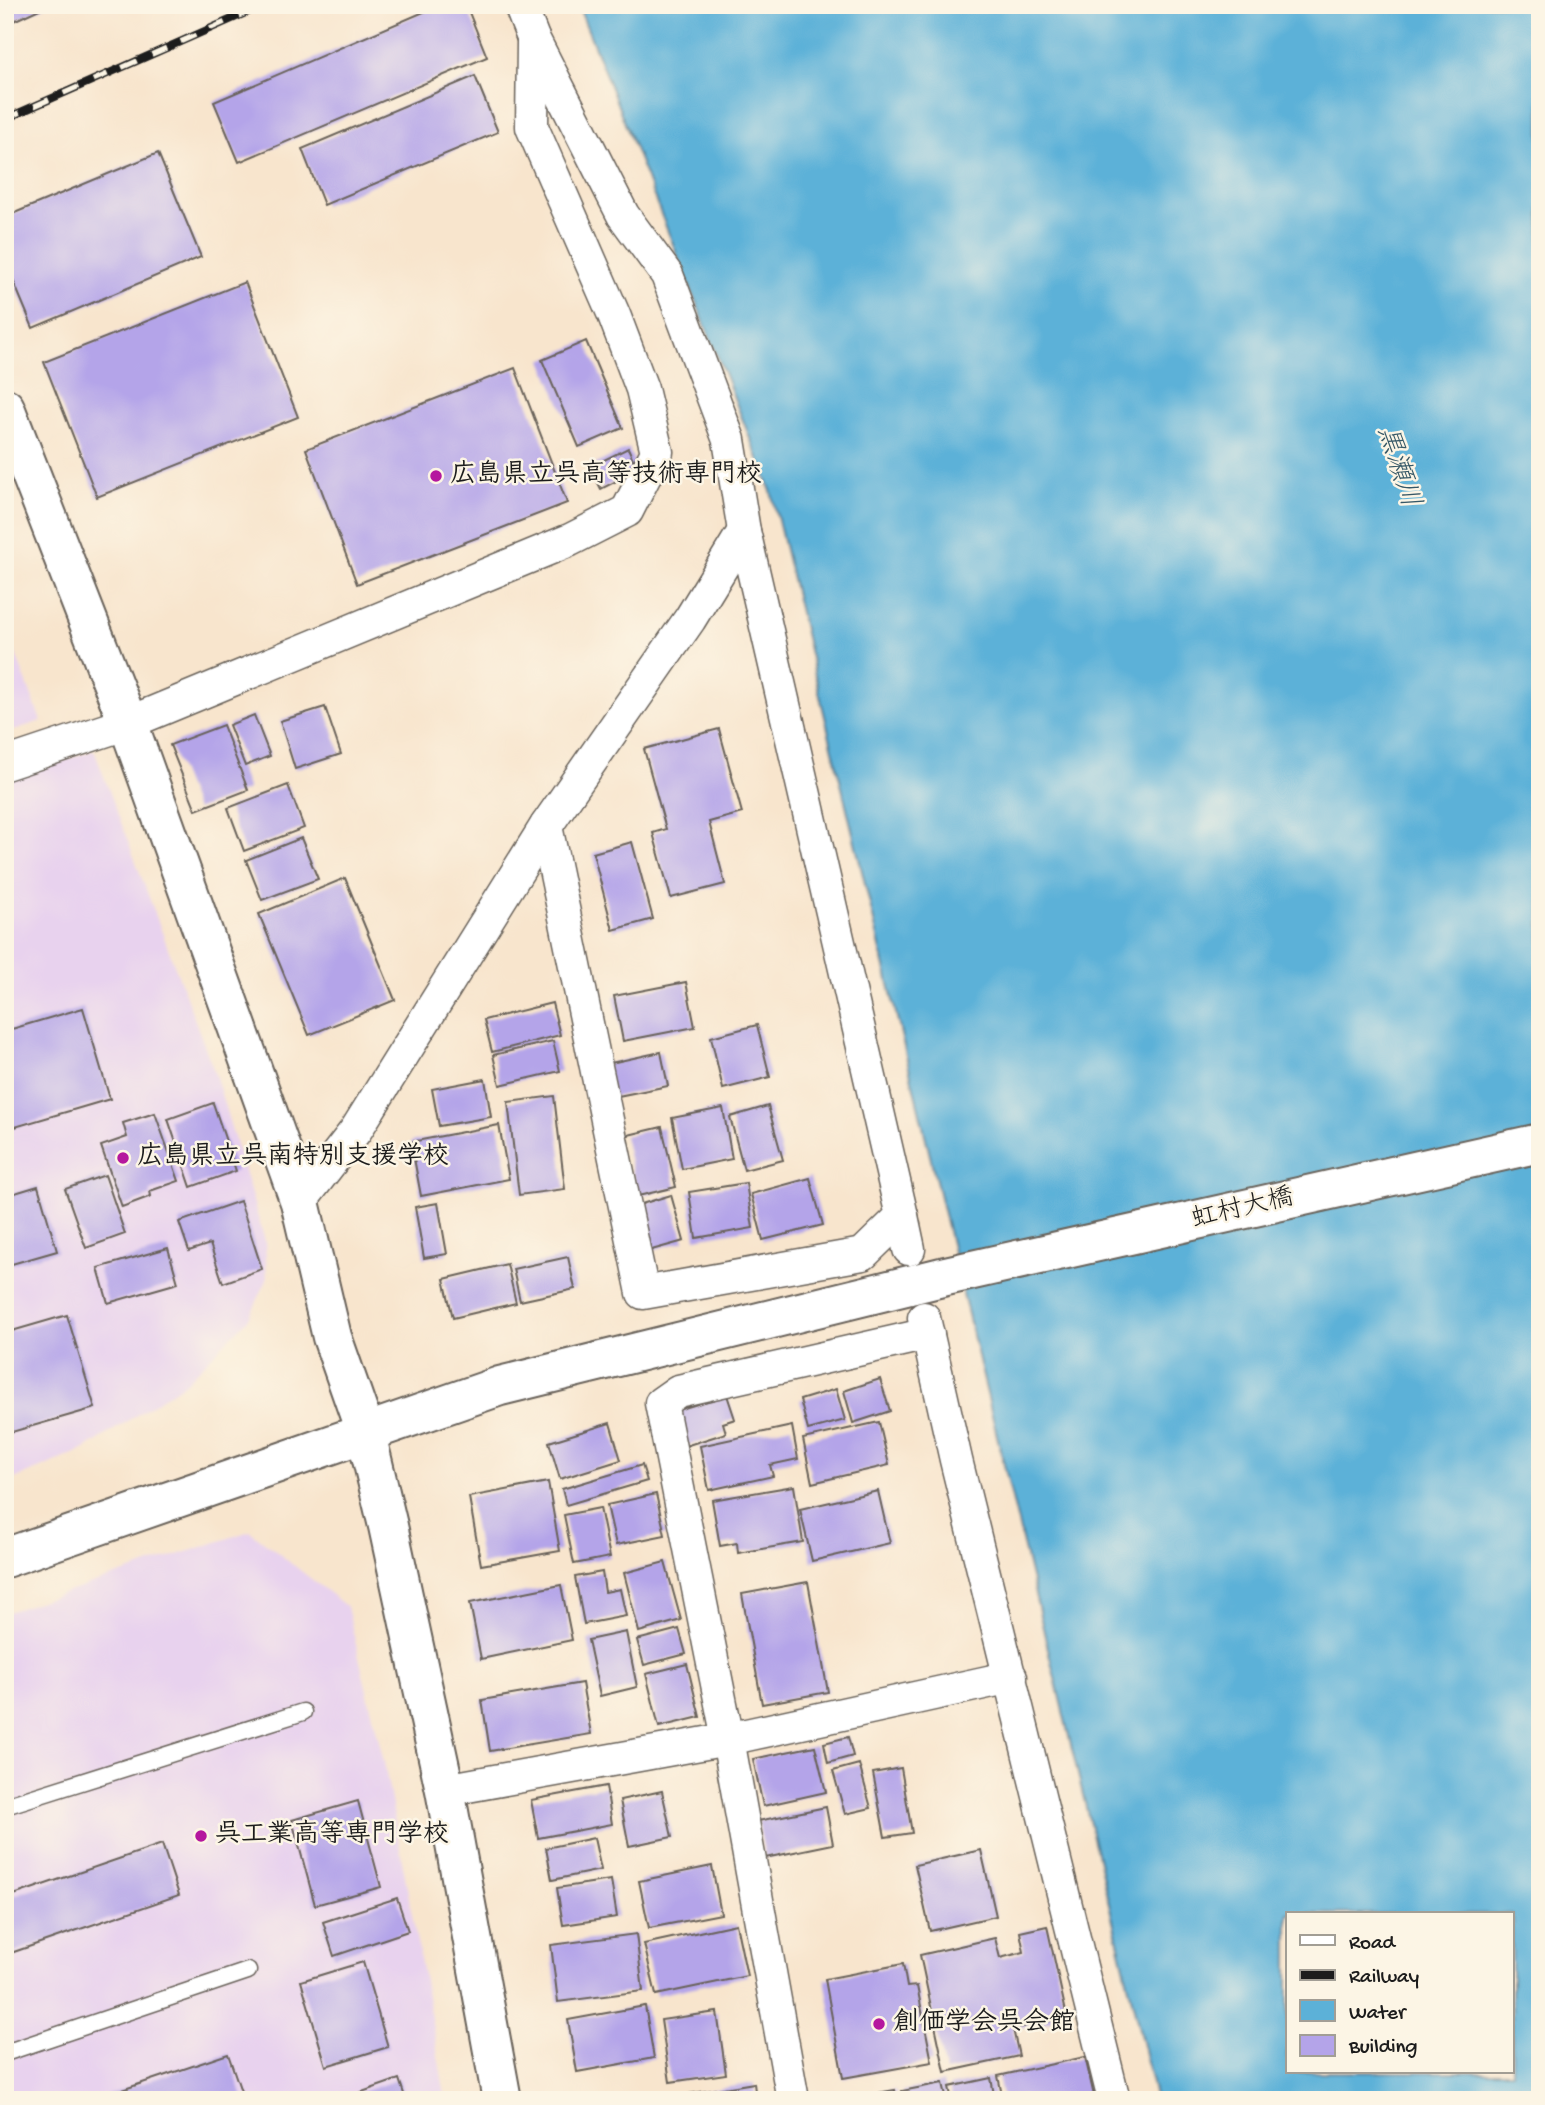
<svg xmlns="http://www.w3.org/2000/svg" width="1545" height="2105" font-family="'Gochi Hand','Klee One',sans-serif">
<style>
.built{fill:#e8d2ee}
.water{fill:#5cb1d8;stroke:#3c667a;stroke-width:2;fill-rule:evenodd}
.building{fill:#b4a4e9}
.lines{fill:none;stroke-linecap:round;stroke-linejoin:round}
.service-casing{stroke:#69625a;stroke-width:19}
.minor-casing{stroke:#69625a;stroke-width:35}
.tertiary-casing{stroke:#69625a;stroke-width:42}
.service{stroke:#fff;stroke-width:16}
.minor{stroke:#fff;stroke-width:32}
.tertiary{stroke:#fff;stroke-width:38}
.rail-casing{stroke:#1c1c1c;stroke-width:8}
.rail{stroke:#fcf5e5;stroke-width:5;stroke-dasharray:16;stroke-linecap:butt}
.poi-dot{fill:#b5179e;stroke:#fcf5e5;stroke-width:2.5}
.labels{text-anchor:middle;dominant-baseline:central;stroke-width:5;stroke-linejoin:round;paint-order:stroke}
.poi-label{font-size:26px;font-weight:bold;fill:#1c1c1c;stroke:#fcf5e5;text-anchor:start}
.street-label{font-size:26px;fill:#1c1c1c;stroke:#fcf5e5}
.water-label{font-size:28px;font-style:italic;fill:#365867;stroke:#fcf5e5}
</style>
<rect width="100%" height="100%" fill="#fcf5e5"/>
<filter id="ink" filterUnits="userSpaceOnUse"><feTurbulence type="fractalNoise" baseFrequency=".0143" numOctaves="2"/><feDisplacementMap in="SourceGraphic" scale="14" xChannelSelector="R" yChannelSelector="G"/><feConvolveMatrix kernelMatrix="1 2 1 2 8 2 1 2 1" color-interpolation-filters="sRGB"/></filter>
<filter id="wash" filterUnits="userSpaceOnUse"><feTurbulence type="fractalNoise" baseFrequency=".00686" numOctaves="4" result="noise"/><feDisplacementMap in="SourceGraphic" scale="28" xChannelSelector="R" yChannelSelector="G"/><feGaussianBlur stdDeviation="1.57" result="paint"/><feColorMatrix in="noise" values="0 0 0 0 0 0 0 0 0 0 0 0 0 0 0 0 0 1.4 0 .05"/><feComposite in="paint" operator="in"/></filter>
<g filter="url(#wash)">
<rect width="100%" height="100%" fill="#f8e5cd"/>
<!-- built -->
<g class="built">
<path d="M 5,625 L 41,721 L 5,733 Z"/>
<path d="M 94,750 L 215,1074 L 265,1241 L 267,1280 L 249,1318 L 185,1383 L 85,1449 L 5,1483 L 5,781 Z"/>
<path d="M 250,1531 L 347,1607 L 384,1762 L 446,2100 L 5,2100 L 5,1613 Z"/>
</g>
<!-- water -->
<path class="water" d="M 578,5 L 1540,5 L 1540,2100 L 1156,2100 L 771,491 ZM 1288,1914 L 1512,1914 L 1512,2072 L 1288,2072 Z"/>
<g id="blocks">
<!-- building -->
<g class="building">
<path d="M 5,5 L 48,5 L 5,25 Z"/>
<path d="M 440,5 L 466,5 L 487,57 L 239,162 L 214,102 Z"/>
<path d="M 475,76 L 498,132 L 324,205 L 302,149 Z"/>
<path d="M 158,153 L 201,257 L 33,328 L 5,261 L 5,217 Z"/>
<path d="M 245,282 L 298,417 L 97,497 L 44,362 Z"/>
<path d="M 586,341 L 623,428 L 579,447 L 542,360 Z"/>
<path d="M 515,368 L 567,503 L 357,584 L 306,449 Z"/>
<path d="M 628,448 L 638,470 L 601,489 L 590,467 Z"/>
<path d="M 325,707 L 341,754 L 295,769 L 280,721 Z"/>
<path d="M 254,715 L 270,756 L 245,766 L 229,725 Z"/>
<path d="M 223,725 L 248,790 L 196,810 L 170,745 Z"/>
<path d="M 719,729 L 742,813 L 709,822 L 725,884 L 671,898 L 653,833 L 666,829 L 644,749 Z"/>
<path d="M 288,785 L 304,828 L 244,851 L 228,808 Z"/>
<path d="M 301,838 L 318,879 L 262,900 L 246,860 Z"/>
<path d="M 632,842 L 653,919 L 613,930 L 593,853 Z"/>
<path d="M 345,878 L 395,1000 L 309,1035 L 259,914 Z"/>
<path d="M 686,982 L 695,1027 L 623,1041 L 614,996 Z"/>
<path d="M 552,1003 L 560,1035 L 492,1052 L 484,1020 Z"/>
<path d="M 83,1008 L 110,1099 L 5,1130 L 5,1031 Z"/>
<path d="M 757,1025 L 770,1077 L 723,1089 L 711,1037 Z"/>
<path d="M 553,1041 L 560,1071 L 500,1085 L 493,1055 Z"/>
<path d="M 661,1052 L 668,1086 L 613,1097 L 606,1064 Z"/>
<path d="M 485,1079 L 491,1117 L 439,1126 L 432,1089 Z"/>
<path d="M 554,1096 L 565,1189 L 519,1195 L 508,1102 Z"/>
<path d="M 213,1103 L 236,1171 L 191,1187 L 168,1119 Z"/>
<path d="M 768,1106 L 783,1160 L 744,1170 L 730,1117 Z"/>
<path d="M 723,1108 L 732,1159 L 682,1169 L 672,1118 Z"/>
<path d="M 155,1113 L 179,1181 L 150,1191 L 151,1196 L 122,1207 L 101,1146 L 127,1137 L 123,1123 Z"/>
<path d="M 499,1125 L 509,1179 L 421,1196 L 411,1142 Z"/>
<path d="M 662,1127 L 676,1187 L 638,1196 L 624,1136 Z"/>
<path d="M 105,1175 L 125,1234 L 86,1248 L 65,1189 Z"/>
<path d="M 810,1178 L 823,1225 L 763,1240 L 751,1194 Z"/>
<path d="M 746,1183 L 753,1228 L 696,1238 L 689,1192 Z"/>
<path d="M 38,1186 L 57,1251 L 5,1266 L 5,1196 Z"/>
<path d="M 671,1195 L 684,1241 L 648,1251 L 635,1206 Z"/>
<path d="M 240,1201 L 262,1269 L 223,1283 L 210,1244 L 189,1251 L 179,1222 Z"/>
<path d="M 438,1203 L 447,1254 L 424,1258 L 415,1207 Z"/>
<path d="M 168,1248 L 178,1283 L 108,1303 L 98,1268 Z"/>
<path d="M 568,1257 L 575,1289 L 520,1301 L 513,1269 Z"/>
<path d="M 507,1264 L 516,1303 L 453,1318 L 444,1279 Z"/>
<path d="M 67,1315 L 95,1408 L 5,1434 L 5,1333 Z"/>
<path d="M 880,1379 L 890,1411 L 853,1423 L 844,1391 Z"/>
<path d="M 836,1389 L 845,1420 L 808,1430 L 800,1400 Z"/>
<path d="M 727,1395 L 735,1419 L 723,1423 L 726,1433 L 682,1447 L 671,1412 Z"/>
<path d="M 879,1422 L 889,1465 L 812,1483 L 803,1439 Z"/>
<path d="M 610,1423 L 621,1460 L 560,1479 L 549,1442 Z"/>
<path d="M 792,1426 L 798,1459 L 770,1465 L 773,1476 L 709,1490 L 700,1446 Z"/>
<path d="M 642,1465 L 647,1481 L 566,1505 L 562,1489 Z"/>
<path d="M 548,1482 L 560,1551 L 481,1565 L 469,1497 Z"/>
<path d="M 794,1486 L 803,1542 L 738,1553 L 737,1543 L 720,1546 L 712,1500 Z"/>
<path d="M 878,1491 L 890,1543 L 812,1561 L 800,1509 Z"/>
<path d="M 656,1494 L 665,1535 L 616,1545 L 607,1505 Z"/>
<path d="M 600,1508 L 610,1557 L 574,1564 L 564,1515 Z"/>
<path d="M 665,1562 L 681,1620 L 639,1632 L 624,1573 Z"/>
<path d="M 602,1572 L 605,1592 L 620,1589 L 626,1616 L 584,1624 L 575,1577 Z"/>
<path d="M 808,1582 L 828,1692 L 762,1704 L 742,1594 Z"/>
<path d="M 561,1585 L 572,1640 L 481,1659 L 470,1603 Z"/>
<path d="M 679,1629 L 686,1654 L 644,1665 L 637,1640 Z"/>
<path d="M 626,1632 L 637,1687 L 600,1696 L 588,1640 Z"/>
<path d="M 687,1664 L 700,1717 L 659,1727 L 646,1674 Z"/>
<path d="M 582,1683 L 591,1734 L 490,1751 L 482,1700 Z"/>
<path d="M 848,1737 L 853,1756 L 828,1763 L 824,1743 Z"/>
<path d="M 815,1746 L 826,1792 L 763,1806 L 753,1759 Z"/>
<path d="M 859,1764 L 871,1808 L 845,1814 L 833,1771 Z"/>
<path d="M 901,1768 L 912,1833 L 885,1837 L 873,1773 Z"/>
<path d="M 606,1786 L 612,1824 L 538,1838 L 531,1800 Z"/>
<path d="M 662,1791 L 672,1837 L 629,1846 L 620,1800 Z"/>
<path d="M 358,1801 L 381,1887 L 315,1905 L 292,1820 Z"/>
<path d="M 826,1807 L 833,1844 L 765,1858 L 758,1821 Z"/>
<path d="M 594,1838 L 601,1870 L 552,1880 L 546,1848 Z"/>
<path d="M 162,1844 L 179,1895 L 5,1955 L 5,1898 Z"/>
<path d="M 981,1850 L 996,1916 L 930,1931 L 915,1865 Z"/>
<path d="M 712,1866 L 721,1914 L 649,1928 L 639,1881 Z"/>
<path d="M 611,1880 L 617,1917 L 563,1925 L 557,1888 Z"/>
<path d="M 397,1898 L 408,1931 L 334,1956 L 323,1922 Z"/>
<path d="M 736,1924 L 747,1976 L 656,1995 L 644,1944 Z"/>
<path d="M 1047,1926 L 1067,2017 L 1013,2029 L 1019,2056 L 945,2072 L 920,1955 L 995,1938 L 1000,1958 L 1024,1952 L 1020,1932 Z"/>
<path d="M 636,1934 L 643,1991 L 558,2002 L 551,1945 Z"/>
<path d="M 363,1962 L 388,2047 L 326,2066 L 301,1981 Z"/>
<path d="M 903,1964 L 907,1987 L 917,1986 L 932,2062 L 843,2078 L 825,1979 Z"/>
<path d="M 645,2006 L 654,2058 L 577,2072 L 568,2020 Z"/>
<path d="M 717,2012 L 726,2074 L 670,2082 L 661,2020 Z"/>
<path d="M 228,2054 L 244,2100 L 95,2100 L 95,2099 Z"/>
<path d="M 1085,2057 L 1095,2100 L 1003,2100 L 998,2076 Z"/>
<path d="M 991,2078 L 995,2100 L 952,2100 L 949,2087 Z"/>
<path d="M 399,2079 L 406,2100 L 342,2100 L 342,2099 Z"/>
<path d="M 754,2083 L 756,2100 L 677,2100 L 676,2096 Z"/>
<path d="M 943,2083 L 947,2100 L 904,2100 L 902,2091 Z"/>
<path d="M 895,2090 L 897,2100 L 849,2100 L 849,2098 Z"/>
</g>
</g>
</g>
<g filter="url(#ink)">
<use href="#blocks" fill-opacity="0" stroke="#69625a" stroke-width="2"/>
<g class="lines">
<!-- service casing -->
<g class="service-casing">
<g id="service">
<path d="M 5,1806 L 303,1712"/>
<path d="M 5,2053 L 248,1971"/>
</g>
</g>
<!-- minor casing -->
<g class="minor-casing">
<g id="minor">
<path d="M 520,5 L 533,38 L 623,215 L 667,275 L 729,440 L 744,531 L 902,1216 L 863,1254 L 643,1293 L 546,826"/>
<path d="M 5,764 L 128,723 L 570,540 L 627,511 L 657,452 L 642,389 L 614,315 L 532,127 L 533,43"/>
<path d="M 300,1202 L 356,1130 L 546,826 L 690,619 L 744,531"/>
<path d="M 902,1216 L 909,1249"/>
<path d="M 924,1318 L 956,1460 L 1114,2100"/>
<path d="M 445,1790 L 728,1739 L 1011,1677"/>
<path d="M 793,2100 L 728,1739 L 661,1403 L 678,1391 L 928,1334"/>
</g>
</g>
<!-- tertiary casing -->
<g class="tertiary-casing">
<g id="tertiary">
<path d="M 5,408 L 128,723 L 300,1202 L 332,1337 L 366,1434 L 388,1526 L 445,1790 L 502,2100"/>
<path d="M 5,1558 L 500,1386 L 946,1276 L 1540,1143"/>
</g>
</g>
<!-- service -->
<use href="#service" class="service"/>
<!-- minor -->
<use href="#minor" class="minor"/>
<!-- tertiary -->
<use href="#tertiary" class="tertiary"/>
<!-- rail casing -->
<g class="rail-casing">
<path id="rail" d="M 5,119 L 264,5"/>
</g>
<!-- rail -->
<use href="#rail" class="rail"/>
</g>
</g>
<!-- markers -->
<g class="poi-dot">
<circle cx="436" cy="476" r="7"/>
<circle cx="123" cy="1158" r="7"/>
<circle cx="201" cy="1836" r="7"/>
<circle cx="879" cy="2024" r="7"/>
</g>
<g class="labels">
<!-- poi labels -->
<g class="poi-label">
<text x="450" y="476">広島県立呉高等技術専門校</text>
<text x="137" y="1158">広島県立呉南特別支援学校</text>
<text x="215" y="1836">呉工業高等専門学校</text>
<text x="893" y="2024">創価学会呉会館</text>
</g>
<!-- street labels -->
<g class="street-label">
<text transform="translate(1243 1210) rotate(-13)">虹村大橋</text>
</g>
<!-- water labels -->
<g class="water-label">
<text transform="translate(1397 467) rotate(72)">黒瀬川</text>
</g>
</g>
<!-- margin -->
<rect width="1545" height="2105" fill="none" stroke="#fcf5e5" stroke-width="28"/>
<!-- legend -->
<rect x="1286" y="1912" width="228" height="161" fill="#fcf5e5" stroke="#a29e95" stroke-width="2"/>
<rect x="1300" y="1935" width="35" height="10" fill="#ffffff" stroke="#a29e95" stroke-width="2"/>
<text x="1349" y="1948" font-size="21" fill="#1c1c1c">Road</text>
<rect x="1300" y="1970" width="35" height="10" fill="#1c1c1c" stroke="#a29e95" stroke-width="2"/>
<text x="1349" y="1982" font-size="21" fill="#1c1c1c">Railway</text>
<rect x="1300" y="2000" width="35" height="21" fill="#5cb1d8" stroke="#a29e95" stroke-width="2"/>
<text x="1349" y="2018" font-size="21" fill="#1c1c1c">Water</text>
<rect x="1300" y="2035" width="35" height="21" fill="#b4a4e9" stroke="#a29e95" stroke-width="2"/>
<text x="1349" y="2052" font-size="21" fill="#1c1c1c">Building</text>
</svg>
